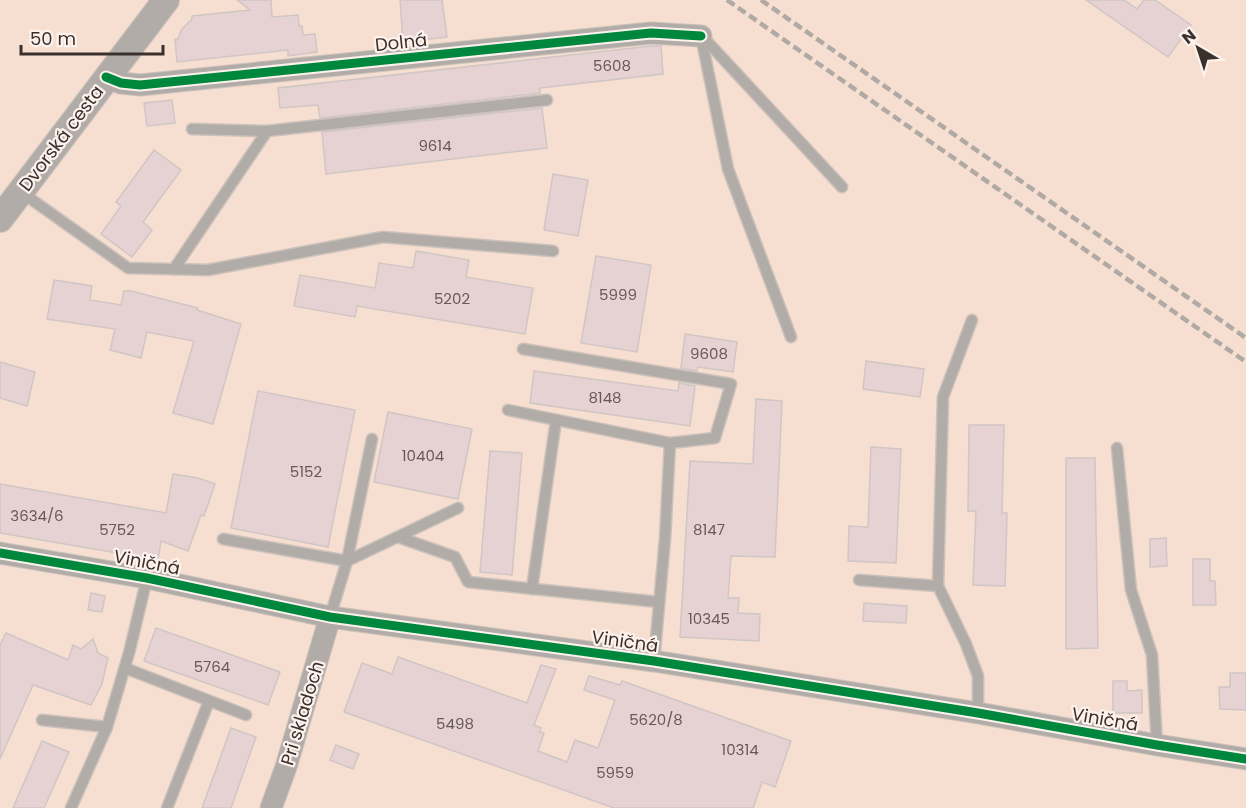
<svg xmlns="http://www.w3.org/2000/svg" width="1246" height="808" font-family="Poppins,sans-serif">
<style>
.built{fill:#f6ded1}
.building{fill:#e7d2d3;stroke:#d0c6c4;stroke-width:1.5}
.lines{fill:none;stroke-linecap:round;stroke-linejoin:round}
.service-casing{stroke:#ccc2bb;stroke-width:13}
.minor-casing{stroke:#ccc2bb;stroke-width:23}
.tertiary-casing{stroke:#ccc2bb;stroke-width:28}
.service{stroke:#b1aca7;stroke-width:10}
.minor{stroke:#b1aca7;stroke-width:21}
.tertiary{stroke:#b1aca7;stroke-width:26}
.rail{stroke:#b0a9a4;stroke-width:4.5;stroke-dasharray:9 4.5;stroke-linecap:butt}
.cycleway-casing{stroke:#fdf2ed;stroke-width:13}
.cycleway{stroke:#00873e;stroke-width:9}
.labels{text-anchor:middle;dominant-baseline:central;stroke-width:4.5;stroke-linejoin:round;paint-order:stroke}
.number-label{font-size:15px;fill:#665956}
.street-label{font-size:18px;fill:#3b312c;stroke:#fdf2ed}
</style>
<rect width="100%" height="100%" fill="#f2e5dd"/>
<!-- built -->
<rect class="built" x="0" y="0" width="1246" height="808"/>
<!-- building -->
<g class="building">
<path d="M 237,0 L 271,0 L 272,17 L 298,15 L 299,26 L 302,26 L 303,35 L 315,34 L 317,52 L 288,56 L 288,50 L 177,62 L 175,39 L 178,39 L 182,29 L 192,19 L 192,16 L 250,10 Z"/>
<path d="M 400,0 L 442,0 L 447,37 L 403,42 Z"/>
<path d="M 1086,0 L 1124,0 L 1137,9 L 1144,0 L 1155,0 L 1191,25 L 1168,57 Z"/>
<path d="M 651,46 L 661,46 L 663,74 L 540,88 L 540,93 L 320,118 L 318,105 L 280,108 L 278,88 Z"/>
<path d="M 172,100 L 175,123 L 147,126 L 144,103 Z"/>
<path d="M 542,108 L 547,148 L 326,174 L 322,132 Z"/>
<path d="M 154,150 L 181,170 L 143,222 L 152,230 L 132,257 L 101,234 L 121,206 L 116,202 Z"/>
<path d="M 553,174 L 588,180 L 578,236 L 544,230 Z"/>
<path d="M 416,251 L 469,260 L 466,277 L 533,288 L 525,334 L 357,306 L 355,317 L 294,306 L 300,275 L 375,288 L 379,263 L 413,268 Z"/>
<path d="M 596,256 L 651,265 L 637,352 L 581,343 Z"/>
<path d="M 54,280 L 92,286 L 90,300 L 121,305 L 124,291 L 131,291 L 198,308 L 197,310 L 241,324 L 213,424 L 173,413 L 194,341 L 147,332 L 141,358 L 110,350 L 115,329 L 47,319 Z"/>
<path d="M 685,334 L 737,342 L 733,372 L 698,367 L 697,371 L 681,368 Z"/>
<path d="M 866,361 L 924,369 L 920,397 L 863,389 Z"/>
<path d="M 0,362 L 35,372 L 27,406 L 0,398 Z"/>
<path d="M 534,371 L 678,391 L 679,383 L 695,386 L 690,426 L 530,403 Z"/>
<path d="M 258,391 L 355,410 L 328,547 L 231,528 Z"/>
<path d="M 756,399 L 782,401 L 775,557 L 731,556 L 728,598 L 739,598 L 738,613 L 760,614 L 759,641 L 680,637 L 690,461 L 753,464 Z"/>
<path d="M 388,412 L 472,429 L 458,499 L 374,482 Z"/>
<path d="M 969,425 L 1004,425 L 1002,513 L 1007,513 L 1005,586 L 973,585 L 976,511 L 968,511 Z"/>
<path d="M 871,447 L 901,449 L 896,563 L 848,561 L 849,526 L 868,527 Z"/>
<path d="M 490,451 L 522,453 L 512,575 L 480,572 Z"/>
<path d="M 1066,458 L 1095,458 L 1098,648 L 1066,649 Z"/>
<path d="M 173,474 L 198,478 L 215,484 L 204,516 L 201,515 L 188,551 L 161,541 L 158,560 L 0,533 L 0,484 L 166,513 Z"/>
<path d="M 1166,538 L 1167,566 L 1150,567 L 1150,539 Z"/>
<path d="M 1193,559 L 1210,559 L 1210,581 L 1215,581 L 1216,605 L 1193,605 Z"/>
<path d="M 91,593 L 105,596 L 102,612 L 88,610 Z"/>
<path d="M 864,603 L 907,606 L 906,623 L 863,621 Z"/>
<path d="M 156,628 L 280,672 L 268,705 L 144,661 Z"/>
<path d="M 6,633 L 68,660 L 73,645 L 81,649 L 93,639 L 98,653 L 108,658 L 102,684 L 91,705 L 33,685 L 0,759 L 0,645 Z"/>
<path d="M 398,657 L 527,703 L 541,665 L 556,669 L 534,725 L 541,728 L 540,732 L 544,733 L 538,751 L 567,762 L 575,740 L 598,748 L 615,700 L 584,690 L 589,676 L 620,685 L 622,681 L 791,741 L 775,787 L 762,782 L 753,808 L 614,808 L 344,712 L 362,663 L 392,674 Z"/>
<path d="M 1230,673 L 1246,673 L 1246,710 L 1220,709 L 1219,687 L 1230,687 Z"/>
<path d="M 1113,681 L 1127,681 L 1127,691 L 1142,690 L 1142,713 L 1113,713 Z"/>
<path d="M 231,728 L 256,737 L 231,808 L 202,808 Z"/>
<path d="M 42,741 L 69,752 L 44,808 L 13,808 Z"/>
<path d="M 336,745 L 359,754 L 353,769 L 330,760 Z"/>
</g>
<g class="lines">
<!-- service casing -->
<g class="service-casing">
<g id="service">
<path d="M 701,36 L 728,169 L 791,337"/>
<path d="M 702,36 L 842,187"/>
<path d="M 192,129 L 267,131 L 547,100"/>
<path d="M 21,192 L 128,268 L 208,270 L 383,237 L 553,251"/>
<path d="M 174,269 L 267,131"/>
<path d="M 523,349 L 731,384 L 715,438 L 670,443 L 665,539 L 654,661"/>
<path d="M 508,410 L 670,443"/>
<path d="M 372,439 L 347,561 L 458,508"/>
<path d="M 1117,448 L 1131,590 L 1152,655 L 1157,745"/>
<path d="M 398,537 L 455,557 L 468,582 L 659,602"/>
<path d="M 223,539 L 347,561 L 330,617"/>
<path d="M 859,580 L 938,586 L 966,644 L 978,676 L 978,713"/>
<path d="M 938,586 L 943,397 L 972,320"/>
<path d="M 532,589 L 556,420"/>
<path d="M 125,668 L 246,715"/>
<path d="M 42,720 L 107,727 L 129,653 L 147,578"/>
<path d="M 71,808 L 107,727"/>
<path d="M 167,808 L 209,701"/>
</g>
</g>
<!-- minor casing -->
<g class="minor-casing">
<g id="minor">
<path d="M 106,77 L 121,83 L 140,85 L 651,33 L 701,36"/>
<path d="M 0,553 L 147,578 L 330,617 L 654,661 L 978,713 L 1157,745 L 1246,759"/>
<path d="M 271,808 L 286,767 L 330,617"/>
</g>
</g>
<!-- tertiary casing -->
<g class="tertiary-casing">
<path id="tertiary" d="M 0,219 L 166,0"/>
</g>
<!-- service -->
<use href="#service" class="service"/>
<!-- minor -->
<use href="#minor" class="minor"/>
<!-- tertiary -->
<use href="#tertiary" class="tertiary"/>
<!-- rail -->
<g class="rail">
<path d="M 727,0 L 1246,362"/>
<path d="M 761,0 L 1246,338"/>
</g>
<!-- cycleway casing -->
<g class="cycleway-casing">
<g id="cycleway">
<path d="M 106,77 L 121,83 L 140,85 L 651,33 L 701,36"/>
<path d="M 0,553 L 147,578 L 330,617 L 654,661 L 978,713 L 1157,745 L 1246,759"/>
</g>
</g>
<!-- cycleway -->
<use href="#cycleway" class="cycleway"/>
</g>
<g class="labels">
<!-- number labels -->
<g class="number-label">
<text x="612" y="65">5608</text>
<text x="435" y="145">9614</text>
<text x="618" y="294">5999</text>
<text x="452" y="298">5202</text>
<text x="709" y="353">9608</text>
<text x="605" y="397">8148</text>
<text x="423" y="455">10404</text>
<text x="306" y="471">5152</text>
<text x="37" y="515">3634/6</text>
<text x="117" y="529">5752</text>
<text x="709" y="529">8147</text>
<text x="709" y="618">10345</text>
<text x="212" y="666">5764</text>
<text x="656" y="719">5620/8</text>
<text x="455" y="723">5498</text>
<text x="740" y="749">10314</text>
<text x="615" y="772">5959</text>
</g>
<!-- street labels -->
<g class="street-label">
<text transform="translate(401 42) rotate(-6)">Dolná</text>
<text transform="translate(61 138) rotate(-53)">Dvorská cesta</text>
<text transform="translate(147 562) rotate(11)">Viničná</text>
<text transform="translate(625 641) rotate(8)">Viničná</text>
<text transform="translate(302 713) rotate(-73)">Pri skladoch</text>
<text transform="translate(1105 719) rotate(10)">Viničná</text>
</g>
</g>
<!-- north arrow -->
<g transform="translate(1198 48) rotate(321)" stroke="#fdf2ed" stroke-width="4.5" paint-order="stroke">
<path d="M0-4.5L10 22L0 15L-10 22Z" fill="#3b312c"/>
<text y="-9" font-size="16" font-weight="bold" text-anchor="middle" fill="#3b312c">N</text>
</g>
<!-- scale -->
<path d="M21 45v9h142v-9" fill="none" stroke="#3b312c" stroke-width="3"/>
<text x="30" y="45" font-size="18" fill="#3b312c" stroke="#fdf2ed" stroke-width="4.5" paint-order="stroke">50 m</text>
</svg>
